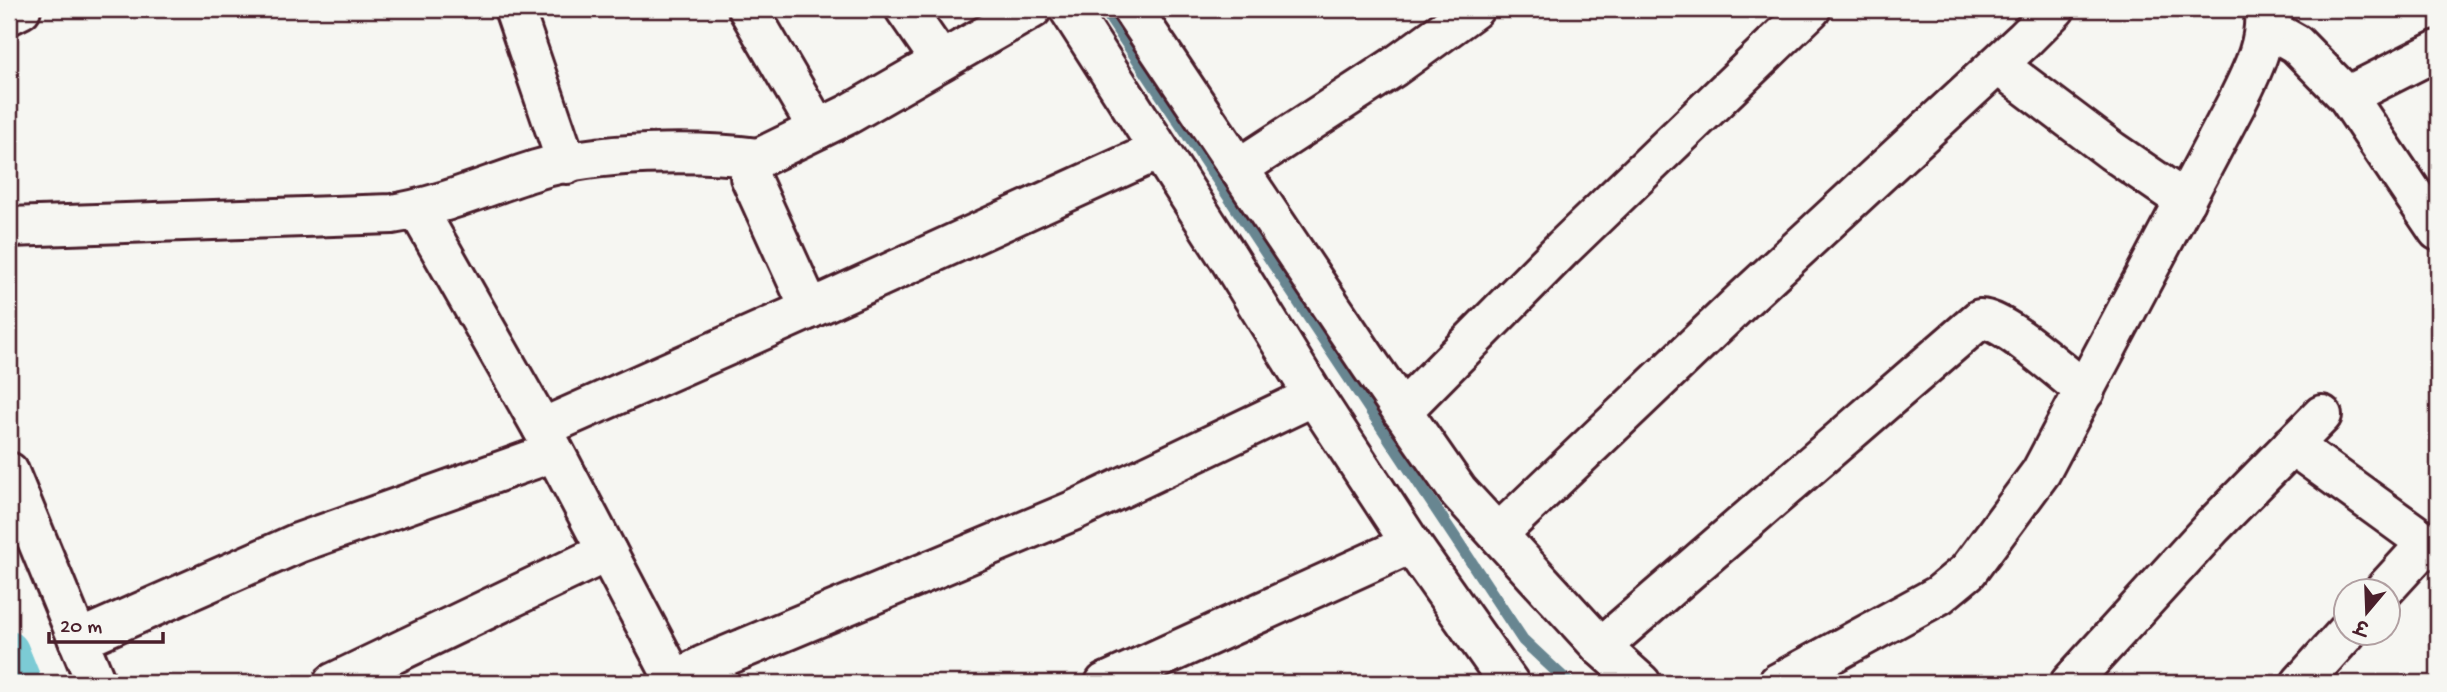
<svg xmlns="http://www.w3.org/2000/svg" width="2447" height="692" font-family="'Gochi Hand','Playpen Sans Deva',sans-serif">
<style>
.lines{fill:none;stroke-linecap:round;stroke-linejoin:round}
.stream{stroke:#678691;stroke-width:12}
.canal{stroke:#7bcbd5;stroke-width:40}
.street-casing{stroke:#4a1f2b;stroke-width:44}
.secondary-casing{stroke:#4a1f2b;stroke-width:44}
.street{stroke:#f6f6f2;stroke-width:38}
.secondary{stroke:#f6f6f2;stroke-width:38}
</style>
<rect width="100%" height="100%" fill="#f6f6f2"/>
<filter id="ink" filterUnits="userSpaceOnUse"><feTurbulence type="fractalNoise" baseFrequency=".0143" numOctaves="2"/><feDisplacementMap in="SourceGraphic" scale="14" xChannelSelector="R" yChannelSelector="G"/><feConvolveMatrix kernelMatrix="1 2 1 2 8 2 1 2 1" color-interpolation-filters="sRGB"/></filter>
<g filter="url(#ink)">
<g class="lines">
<!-- stream -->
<path class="stream" d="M 1104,9 L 1523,640 L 1569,683"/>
<!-- canal -->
<path class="canal" d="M 9,651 L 22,683"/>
<!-- street casing -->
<g class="street-casing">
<g id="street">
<path d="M 514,9 L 567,164"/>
<path d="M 748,9 L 818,129"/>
<path d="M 905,9 L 941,61"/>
<path d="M 9,15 L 21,9"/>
<path d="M 2266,27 L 2296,44 L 2347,96 L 2438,231"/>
<path d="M 1998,65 L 2112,151 L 2185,201"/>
<path d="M 2347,96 L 2438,50"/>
<path d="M 1239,168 L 1394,67 L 1474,9"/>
<path d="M 418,210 L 542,428 L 676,683"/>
<path d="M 9,227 L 392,214 C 442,206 488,185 536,170 C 598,151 695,150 759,158"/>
<path d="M 810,309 L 750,177 L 751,167 L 759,158 L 849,114 L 1032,9"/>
<path d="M 1402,411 L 1563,248 L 1811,9"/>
<path d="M 542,428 L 810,309 L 1159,150"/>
<path d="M 2292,445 L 2438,551"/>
<path d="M 1498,534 L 1744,299 L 2024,40 L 2055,9"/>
<path d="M 2384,590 L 2427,543"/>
<path d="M 78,640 L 298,543 L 554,452"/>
<path d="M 1601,647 L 1980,319 C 2002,318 2065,375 2085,391"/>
<path d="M 333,683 L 607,552"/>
<path d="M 670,683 L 704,665 L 1075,510 L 1314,396"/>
<path d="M 1105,683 L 1411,544"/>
<path d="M 1778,683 L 1939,595 L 1968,571 L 2041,472 L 2237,102 C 2252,71 2267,44 2264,9"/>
<path d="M 2070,683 L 2213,526 L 2322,415"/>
<path d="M 2301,683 L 2347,632"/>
</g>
</g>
<!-- secondary casing -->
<g class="secondary-casing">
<g id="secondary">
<path d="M 1069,9 L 1228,257 L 1314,396 L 1411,544 L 1509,683"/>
<path d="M 1132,9 L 1371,366 L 1458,491 L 1601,647 L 1641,683"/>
<path d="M 9,472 L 96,683"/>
</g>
</g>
<!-- street -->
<use href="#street" class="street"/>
<!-- secondary -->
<use href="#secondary" class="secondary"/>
</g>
</g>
<!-- margin -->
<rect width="2447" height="692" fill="none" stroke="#f6f6f2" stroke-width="35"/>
<rect x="18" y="18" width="2412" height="657" fill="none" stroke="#4a1f2b" stroke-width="2.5" filter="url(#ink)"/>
<!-- north arrow -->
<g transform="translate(2367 612) rotate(199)"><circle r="33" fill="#f6f6f2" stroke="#b1a0a2" stroke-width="2"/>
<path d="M0-5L12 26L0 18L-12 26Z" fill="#4a1f2b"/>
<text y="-10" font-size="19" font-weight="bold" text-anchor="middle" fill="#4a1f2b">उ</text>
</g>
<!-- scale -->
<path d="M49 632v10h114v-10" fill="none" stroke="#4a1f2b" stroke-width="3.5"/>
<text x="60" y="632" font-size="21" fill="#4a1f2b" stroke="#f6f6f2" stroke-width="5" paint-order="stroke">20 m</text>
</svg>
